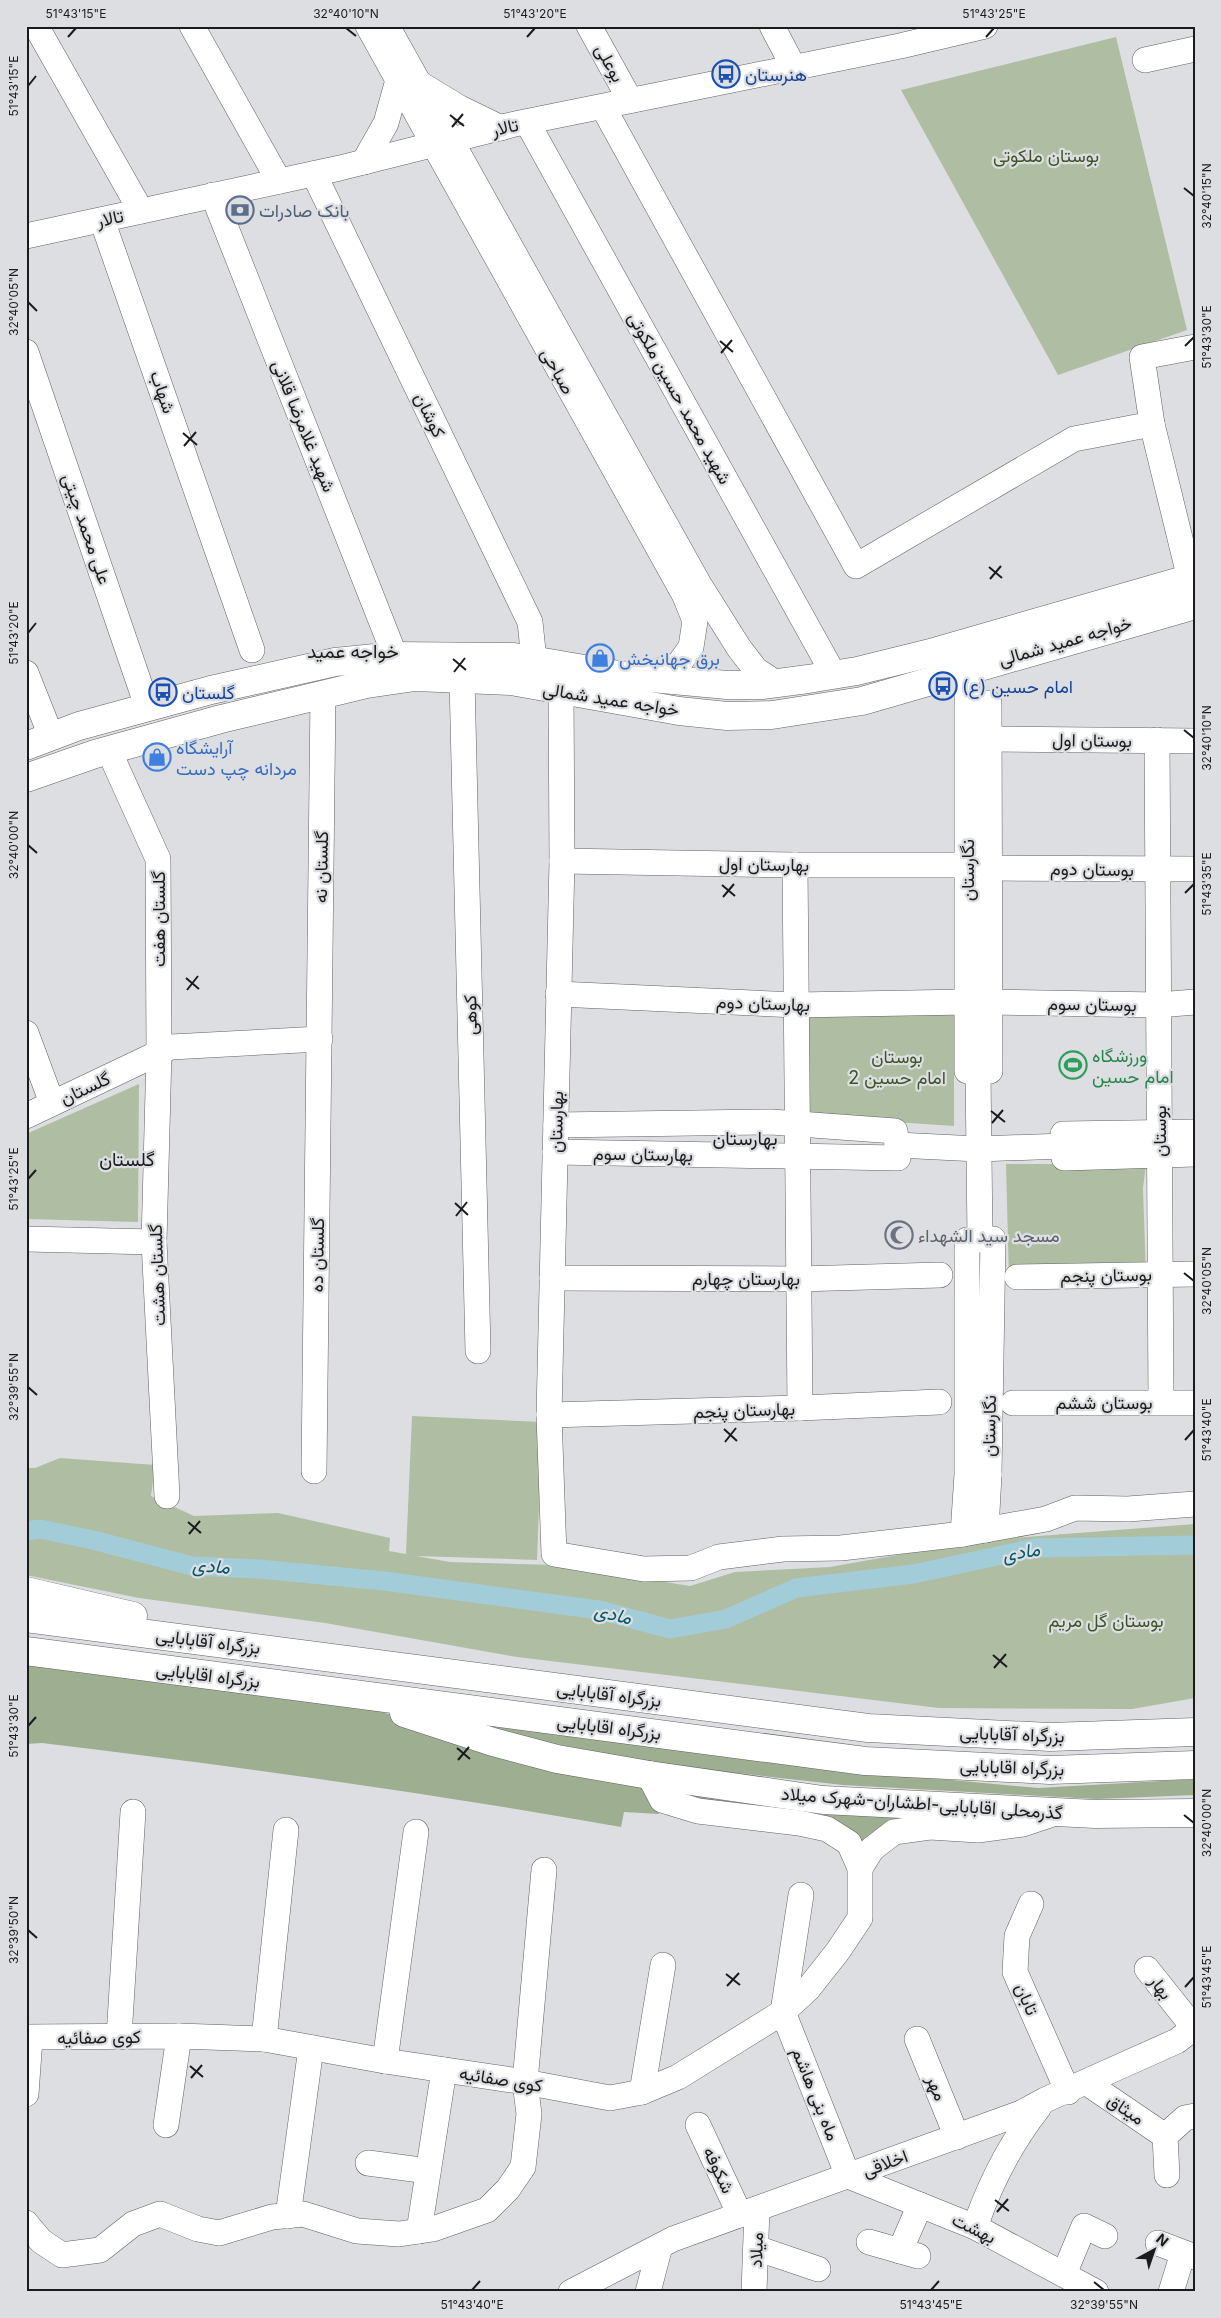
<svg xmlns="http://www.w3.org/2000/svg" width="1221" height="2318" font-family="Inter,Vazirmatn,sans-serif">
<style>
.green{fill:#afbea2}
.forest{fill:#9eae90}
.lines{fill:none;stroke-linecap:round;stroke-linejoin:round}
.canal{stroke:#a2ccd7;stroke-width:19}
.minor-casing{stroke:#606164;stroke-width:26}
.major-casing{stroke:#606164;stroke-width:29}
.highway-casing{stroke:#606164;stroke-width:29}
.minor{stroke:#fff;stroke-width:25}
.major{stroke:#fff;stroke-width:28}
.highway{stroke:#fff;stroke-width:28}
.ticks{fill:none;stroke:#1a1b1c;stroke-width:2}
.labels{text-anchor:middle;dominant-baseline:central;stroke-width:4.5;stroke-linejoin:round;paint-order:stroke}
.street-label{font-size:18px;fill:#1a1b1c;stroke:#dddee2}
.transit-label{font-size:18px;fill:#164399;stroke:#dddee2;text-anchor:start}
.park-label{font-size:18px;fill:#3d5425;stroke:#dddee2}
.service-label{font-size:18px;fill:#4e5e75;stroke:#dddee2;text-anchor:start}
.shop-label{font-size:18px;fill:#366cbe;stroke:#dddee2;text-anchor:start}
.leisure-label{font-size:18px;fill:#27864d;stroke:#dddee2;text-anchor:start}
.worship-label{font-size:18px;fill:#5b616d;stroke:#dddee2;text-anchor:start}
.neighbourhood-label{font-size:19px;fill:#1a1b1c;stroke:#dddee2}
.water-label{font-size:19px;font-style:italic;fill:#005a6b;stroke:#dddee2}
.neatline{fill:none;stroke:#1a1b1c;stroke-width:2}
.ticks-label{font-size:12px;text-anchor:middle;fill:#1a1b1c}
</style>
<rect width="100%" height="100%" fill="#dddee2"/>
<!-- green -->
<g class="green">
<path d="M 1116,37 L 1187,330 L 1058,375 L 901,90 Z"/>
<path d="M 954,1009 L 954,1126 L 804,1116 L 809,1014 Z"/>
<path d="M 139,1084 L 138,1222 L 26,1219 L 26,1134 Z"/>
<path d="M 1006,1164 L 1146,1164 L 1143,1188 L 1146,1277 L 1009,1280 Z"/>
<path d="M 412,1416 L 542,1422 L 537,1560 L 416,1556 L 450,1562 L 557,1565 L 690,1586 L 735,1572 L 830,1567 L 975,1541 L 1195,1524 L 1195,1698 L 1132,1709 L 939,1708 L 517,1657 L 325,1623 L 139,1598 L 26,1575 L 26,1468 L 35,1468 L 60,1458 L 155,1465 L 151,1496 L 194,1516 L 278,1513 L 390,1538 L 389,1551 L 406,1554 Z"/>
</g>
<!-- forest -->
<g class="forest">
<path d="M 26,1657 L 358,1704 L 449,1734 L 644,1781 L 659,1814 L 624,1812 L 621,1827 C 429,1793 236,1766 42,1743 L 26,1744 Z"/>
<path d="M 457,1719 L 866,1772 L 1038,1788 L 1195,1779 L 1195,1795 L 1096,1799 L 843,1785 L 674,1766 L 550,1743 Z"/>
<path d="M 666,1789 L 980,1812 L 861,1852 L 845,1829 L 823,1814 L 709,1802 Z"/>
</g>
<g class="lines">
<!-- canal -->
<path class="canal" d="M 26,1531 L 40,1529 L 93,1540 L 192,1566 L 259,1569 L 384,1581 L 599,1610 L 670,1629 L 726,1619 L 796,1588 L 913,1574 L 1035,1548 L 1195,1545"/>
<!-- minor casing -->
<g class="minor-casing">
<g id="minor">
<path d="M 36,26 L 141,211"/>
<path d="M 192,26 L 279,181"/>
<path d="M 368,26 L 685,596 L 695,621 L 691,647 L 678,665 L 664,670 L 642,673"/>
<path d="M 387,26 L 700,586 L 739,648 L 756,670 L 776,683"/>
<path d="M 589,26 L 630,100"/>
<path d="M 772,26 L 794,68"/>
<path d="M 1145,60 L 1195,49"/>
<path d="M 422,85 L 460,108 L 501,128"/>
<path d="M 603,107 L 856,566 L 1074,439 L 1152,424"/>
<path d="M 527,122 L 834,675"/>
<path d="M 364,162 L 386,123 L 398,80"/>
<path d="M 314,174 L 530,622 L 534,660"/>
<path d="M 213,195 L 395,656"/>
<path d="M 102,220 L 252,650"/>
<path d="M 26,236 L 340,168 L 515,124 L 900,46 L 985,26"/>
<path d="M 26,352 L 147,706"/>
<path d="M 1190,579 L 1152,424 L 1142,357 L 1195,347"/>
<path d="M 967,670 L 967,1071 L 990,1071 L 989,703 L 967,703"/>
<path d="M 26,673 L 51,736"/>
<path d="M 462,679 L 478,1351"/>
<path d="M 561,691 L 562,861 L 549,1415 L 554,1554 L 644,1569 L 691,1568 L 719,1557 L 783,1549 L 841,1548 L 963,1534 L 1046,1519 L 1075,1508 L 1128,1509 L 1195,1504"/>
<path d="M 989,739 L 1195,741"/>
<path d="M 1157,740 L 1161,1402"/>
<path d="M 115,764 L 158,859 L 159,1053 L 154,1242 L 167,1496"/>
<path d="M 562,861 L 795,865 L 967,865"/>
<path d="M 795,865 L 800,1408"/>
<path d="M 989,868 L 1195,869"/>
<path d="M 558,994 L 796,1005 L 967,1002"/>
<path d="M 990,1002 L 1158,1005 L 1195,1002"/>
<path d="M 26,1033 L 52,1103"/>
<path d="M 978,1071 L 980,1239"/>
<path d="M 26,1116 L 171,1047 L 320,1039"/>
<path d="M 556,1125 L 771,1122 L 895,1131 L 897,1145"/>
<path d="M 1064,1146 L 1064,1158 L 1195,1154"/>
<path d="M 555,1152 L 898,1158 L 897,1145 L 978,1149 L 1064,1146 L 1063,1134 L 1195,1132"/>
<path d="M 26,1239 L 154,1242"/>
<path d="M 1017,1277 L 1195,1274"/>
<path d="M 552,1278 L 798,1279 L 940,1275"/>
<path d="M 1013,1403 L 1195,1403"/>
<path d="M 549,1415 L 800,1408 L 939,1402"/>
<path d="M 314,1471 L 323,694"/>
<path d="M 986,1530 L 989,1475"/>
<path d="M 963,1534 L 967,1474 L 967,1240 L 993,1239 L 989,1475 L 976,1479 L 967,1474"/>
<path d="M 860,1868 L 872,1849 L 894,1832 L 930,1827 L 978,1830 L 1023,1824 L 1053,1814"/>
<path d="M 801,1895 L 783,2012 L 848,2176 L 975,2227 L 1096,2292"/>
<path d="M 1031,1904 L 1017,1936 L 1015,1972 L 1068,2092"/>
<path d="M 1147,1969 L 1194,2028"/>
<path d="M 26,2037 L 179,2036 L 264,2039 L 385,2061 L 525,2082 L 610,2098 L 642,2092 L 678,2077 L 783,2012 L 808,1989 L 838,1951 L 860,1918 L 860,1868 L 849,1843 L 827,1829 L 799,1823 L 698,1811 L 662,1800 L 649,1775"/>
<path d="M 119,2037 L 133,1812"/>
<path d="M 264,2039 L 286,1830"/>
<path d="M 917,2039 L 957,2137"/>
<path d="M 385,2061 L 416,1832"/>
<path d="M 1087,2083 L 1165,2136"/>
<path d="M 642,2092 L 663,1965"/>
<path d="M 26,2094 L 30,2038"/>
<path d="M 166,2125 L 179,2036"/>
<path d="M 698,2125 L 740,2215"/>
<path d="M 368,2163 L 428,2171"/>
<path d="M 1167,2175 L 1165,2136 L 1185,2118 L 1195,2116"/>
<path d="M 288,2216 L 311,2048"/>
<path d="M 26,2223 L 41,2241 L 62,2255 L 100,2250 L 133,2224 L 160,2214 L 198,2229 L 219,2233 L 272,2217 L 303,2214 L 357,2231 L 399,2234 L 433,2229 L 487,2210 L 508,2189 L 523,2167 L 529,2114 L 525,2082 L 544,1870"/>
<path d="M 975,2227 C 990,2183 1010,2144 1039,2107"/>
<path d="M 419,2231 L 444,2070"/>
<path d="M 869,2242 L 918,2256"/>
<path d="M 1158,2243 L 1195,2257"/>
<path d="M 756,2248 L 818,2269"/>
<path d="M 900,2251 L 920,2205"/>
<path d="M 1064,2274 L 1084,2226 L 1105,2236"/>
<path d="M 571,2292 L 673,2239 L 1021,2113 L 1045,2100 L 1177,2041 L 1195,2027"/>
<path d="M 648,2292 L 660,2246"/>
<path d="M 754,2292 L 757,2209"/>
<path d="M 1171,2292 L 1183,2253"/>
</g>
</g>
<!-- major casing -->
<g class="major-casing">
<g id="major">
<path d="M 26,746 L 79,726 L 211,690 L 335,662 L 395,656 L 514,657 L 619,675 L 727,685 L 762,685 L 808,679 L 857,671 L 934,652 L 1195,577"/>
<path d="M 26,778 L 95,754 L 221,719 L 367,684 L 415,677 L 511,681 L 679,711 L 727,716 L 772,715 L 862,701 L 1195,605"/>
<path d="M 649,1775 L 823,1800 L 1095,1814 L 1195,1813"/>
</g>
</g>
<!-- highway casing -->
<g class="highway-casing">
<g id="highway">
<path d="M 26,1591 L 133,1616"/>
<path d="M 26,1618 L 868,1728 L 1050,1737 L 1195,1732"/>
<path d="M 26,1651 L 865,1761 L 1050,1770 L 1195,1765"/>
<path d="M 404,1713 L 493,1742 L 557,1759 L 649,1775"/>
</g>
</g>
<!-- minor -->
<use href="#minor" class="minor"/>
<!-- major -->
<use href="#major" class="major"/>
<!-- highway -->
<use href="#highway" class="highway"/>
</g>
<!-- ticks -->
<path class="ticks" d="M 346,28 L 356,36M 68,37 L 76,28M 527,37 L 535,28M 986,37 L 994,28M 28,86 L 36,76M 450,115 L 464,126M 452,127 L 463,114M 1184,188 L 1194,196M 28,302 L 37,311M 720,341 L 733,352M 1185,346 L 1194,337M 721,353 L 732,340M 183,433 L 197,445M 184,446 L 196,432M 989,567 L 1002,578M 990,579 L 1001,566M 28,633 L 36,623M 453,659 L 466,670M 454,672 L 465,658M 1184,730 L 1194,738M 28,845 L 37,853M 722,885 L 735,896M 1185,893 L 1194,884M 723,897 L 734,884M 186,978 L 199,989M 187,990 L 198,976M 991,1111 L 1005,1122M 992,1123 L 1003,1110M 28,1179 L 36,1170M 455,1203 L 468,1215M 456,1216 L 467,1202M 1184,1273 L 1194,1281M 28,1387 L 37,1395M 724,1429 L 737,1441M 1185,1440 L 1194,1430M 725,1442 L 736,1428M 188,1522 L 201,1533M 189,1534 L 200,1521M 993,1655 L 1007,1667M 994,1668 L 1006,1654M 28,1726 L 36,1717M 457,1748 L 470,1759M 458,1760 L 469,1747M 1184,1815 L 1194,1823M 28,1930 L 37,1938M 726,1974 L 740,1985M 727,1986 L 739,1973M 1185,1987 L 1194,1977M 190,2066 L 203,2077M 191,2078 L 202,2065M 995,2200 L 1009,2211M 997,2212 L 1008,2199M 1094,2282 L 1104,2290M 472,2290 L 480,2281M 931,2290 L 939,2281"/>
<!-- icons -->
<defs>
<g id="bus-ring" transform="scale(1.4375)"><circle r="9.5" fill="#dddee2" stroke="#1a4fb4" stroke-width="1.5"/><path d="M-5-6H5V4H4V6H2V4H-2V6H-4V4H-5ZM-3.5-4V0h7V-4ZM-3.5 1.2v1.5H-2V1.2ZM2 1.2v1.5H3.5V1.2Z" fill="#1a4fb4"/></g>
<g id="bank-ring" transform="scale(1.4375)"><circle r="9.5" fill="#dddee2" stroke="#5c6f8a" stroke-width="1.5"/><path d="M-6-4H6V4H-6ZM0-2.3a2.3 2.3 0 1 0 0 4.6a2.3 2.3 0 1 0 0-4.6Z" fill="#5c6f8a"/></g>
<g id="shop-ring" transform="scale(1.4375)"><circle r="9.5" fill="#dddee2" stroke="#3f7fe0" stroke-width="1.5"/><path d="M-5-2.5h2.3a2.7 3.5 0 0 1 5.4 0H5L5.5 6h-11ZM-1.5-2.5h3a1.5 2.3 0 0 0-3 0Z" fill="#3f7fe0"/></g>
<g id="stadium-ring" transform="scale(1.4375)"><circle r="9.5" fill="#dddee2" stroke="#2e9e5b" stroke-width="1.5"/><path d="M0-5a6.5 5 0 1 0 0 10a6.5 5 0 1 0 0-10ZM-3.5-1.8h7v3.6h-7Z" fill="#2e9e5b"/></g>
<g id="mosque-ring" transform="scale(1.4375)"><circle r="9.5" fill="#dddee2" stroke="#6b7280" stroke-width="1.5"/><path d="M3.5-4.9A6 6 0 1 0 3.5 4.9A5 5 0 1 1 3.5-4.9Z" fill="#6b7280"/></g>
</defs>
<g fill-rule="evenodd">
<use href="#bus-ring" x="726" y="74"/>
<use href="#bank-ring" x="240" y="210"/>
<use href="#shop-ring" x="600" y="658"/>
<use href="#bus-ring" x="943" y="686"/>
<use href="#bus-ring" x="163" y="692"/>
<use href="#shop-ring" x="157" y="757"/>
<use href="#stadium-ring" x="1073" y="1065"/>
<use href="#mosque-ring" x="899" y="1235"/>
</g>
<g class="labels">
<!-- street labels -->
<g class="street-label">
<text transform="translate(610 63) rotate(61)">بوعلی</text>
<text transform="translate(505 127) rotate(-13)">تالار</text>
<text transform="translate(110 218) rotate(-12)">تالار</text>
<text transform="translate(558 371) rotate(61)">صباحی</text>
<text transform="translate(163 392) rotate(71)">شهاب</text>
<text transform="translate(680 398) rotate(61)">شهید محمد حسین ملکوتی</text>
<text transform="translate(430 415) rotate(64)">کوشان</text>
<text transform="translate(304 426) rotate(68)">شهید غلامرضا قلانی</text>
<text transform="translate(87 529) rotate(71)">علی محمد چیتی</text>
<text transform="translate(1065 641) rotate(-16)">خواجه عمید شمالی</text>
<text transform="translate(611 699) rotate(9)">خواجه عمید شمالی</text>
<text transform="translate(1092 740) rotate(1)">بوستان اول</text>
<text transform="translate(764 864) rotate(1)">بهارستان اول</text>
<text transform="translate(321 867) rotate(-89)">گلستان نه</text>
<text transform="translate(1092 869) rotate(1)">بوستان دوم</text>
<text transform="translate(967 870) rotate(-90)">نگارستان</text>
<text transform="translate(158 919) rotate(-90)">گلستان هفت</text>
<text transform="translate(763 1003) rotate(2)">بهارستان دوم</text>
<text transform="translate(1092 1004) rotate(1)">بوستان سوم</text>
<text transform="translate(470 1015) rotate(-91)">کوهی</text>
<text transform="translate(85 1088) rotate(-25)">گلستان</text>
<text transform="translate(556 1122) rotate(-89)">بهارستان</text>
<text transform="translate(1159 1131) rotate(-90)">بوستان</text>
<text transform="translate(643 1154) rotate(1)">بهارستان سوم</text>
<text transform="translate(317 1255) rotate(-89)">گلستان ده</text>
<text transform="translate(157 1275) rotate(-92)">گلستان هشت</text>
<text transform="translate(1106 1275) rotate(-1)">بوستان پنجم</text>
<text x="746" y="1278">بهارستان چهارم</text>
<text x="1104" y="1402">بوستان ششم</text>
<text transform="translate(744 1410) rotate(-2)">بهارستان پنجم</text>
<text transform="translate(989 1426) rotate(-89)">نگارستان</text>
<text transform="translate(208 1641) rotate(7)">بزرگراه آقابابایی</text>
<text transform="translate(208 1675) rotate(7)">بزرگراه اقابابایی</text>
<text transform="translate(609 1694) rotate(7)">بزرگراه آقابابایی</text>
<text transform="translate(609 1727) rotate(7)">بزرگراه اقابابایی</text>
<text transform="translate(1012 1734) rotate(2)">بزرگراه آقابابایی</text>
<text transform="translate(1012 1767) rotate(2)">بزرگراه اقابابایی</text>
<text transform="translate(922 1803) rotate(4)">گذرمحلی اقابابایی-اطشاران-شهرک میلاد</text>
<text transform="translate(1161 1987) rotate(52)">بهار</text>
<text transform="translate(1027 1999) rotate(66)">تابان</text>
<text transform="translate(99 2037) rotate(-1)">کوی صفائیه</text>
<text transform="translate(501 2079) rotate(9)">کوی صفائیه</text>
<text transform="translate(937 2088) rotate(68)">مهر</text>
<text transform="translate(816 2094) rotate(68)">ماه بنی هاشم</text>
<text transform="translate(1126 2109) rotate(34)">میثاق</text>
<text transform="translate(885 2163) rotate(-20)">اخلاقی</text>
<text transform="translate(719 2170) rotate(65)">شکوفه</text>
<text transform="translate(974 2228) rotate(26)">بهشت</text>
<text transform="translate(756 2250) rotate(-88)">میلاد</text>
</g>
<!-- transit labels -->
<g class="transit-label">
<text x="745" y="74">هنرستان</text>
<text x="962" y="686">امام حسین (ع)</text>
<text x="182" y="692">گلستان</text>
</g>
<!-- park labels -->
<g class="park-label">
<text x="1046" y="155">بوستان ملکوتی</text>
<text x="897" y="1056">بوستان<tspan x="897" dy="21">امام حسین 2</tspan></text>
<text x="1106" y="1620">بوستان گل مریم</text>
</g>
<!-- service labels -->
<g class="service-label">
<text x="259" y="210">بانک صادرات</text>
</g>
<!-- shop labels -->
<g class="shop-label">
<text x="619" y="658">برق جهانبخش</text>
<text x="176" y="747">آرایشگاه<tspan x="176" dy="21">مردانه چپ دست</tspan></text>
</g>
<!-- leisure labels -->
<g class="leisure-label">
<text x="1092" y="1055">ورزشگاه<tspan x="1092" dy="21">امام حسین</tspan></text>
</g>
<!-- worship labels -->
<g class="worship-label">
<text x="918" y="1235">مسجد سید الشهداء</text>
</g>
<!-- neighbourhood labels -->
<g class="neighbourhood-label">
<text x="353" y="651">خواجه عمید</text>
<text x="745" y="1138">بهارستان</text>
<text x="127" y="1159">گلستان</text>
</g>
<!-- water labels -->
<g class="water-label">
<text transform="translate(1021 1552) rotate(-10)">مادی</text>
<text transform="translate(211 1566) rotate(4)">مادی</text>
<text transform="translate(613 1614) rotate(13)">مادی</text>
</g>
</g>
<!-- border -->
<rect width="1221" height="2318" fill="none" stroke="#dddee2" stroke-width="55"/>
<!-- north arrow -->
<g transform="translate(1154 2250) rotate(40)" stroke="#dddee2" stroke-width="4" paint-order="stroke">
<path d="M0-4L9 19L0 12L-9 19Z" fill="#1a1b1c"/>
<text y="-8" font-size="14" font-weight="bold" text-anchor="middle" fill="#1a1b1c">N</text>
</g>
<rect x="28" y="28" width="1166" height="2262" class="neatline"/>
<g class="ticks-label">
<text x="76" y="18">51°43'15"E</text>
<text x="346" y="18">32°40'10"N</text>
<text x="535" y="18">51°43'20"E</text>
<text x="994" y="18">51°43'25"E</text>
<text transform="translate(14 86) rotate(-90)" y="4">51°43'15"E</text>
<text transform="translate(1207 196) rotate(-90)" y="4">32°40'15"N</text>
<text transform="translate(14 302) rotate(-90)" y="4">32°40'05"N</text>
<text transform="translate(1207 337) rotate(-90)" y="4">51°43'30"E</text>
<text transform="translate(14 633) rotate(-90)" y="4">51°43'20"E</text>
<text transform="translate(1207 738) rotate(-90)" y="4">32°40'10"N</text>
<text transform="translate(14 845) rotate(-90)" y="4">32°40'00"N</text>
<text transform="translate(1207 884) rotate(-90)" y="4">51°43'35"E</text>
<text transform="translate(14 1179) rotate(-90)" y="4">51°43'25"E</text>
<text transform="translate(1207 1281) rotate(-90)" y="4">32°40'05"N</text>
<text transform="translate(14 1387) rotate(-90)" y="4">32°39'55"N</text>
<text transform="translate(1207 1430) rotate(-90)" y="4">51°43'40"E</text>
<text transform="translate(14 1726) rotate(-90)" y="4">51°43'30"E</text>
<text transform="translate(1207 1823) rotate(-90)" y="4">32°40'00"N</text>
<text transform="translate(14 1930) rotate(-90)" y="4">32°39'50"N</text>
<text transform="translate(1207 1977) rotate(-90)" y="4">51°43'45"E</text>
<text x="472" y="2309">51°43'40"E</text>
<text x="931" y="2309">51°43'45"E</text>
<text x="1104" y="2309">32°39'55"N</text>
</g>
</svg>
